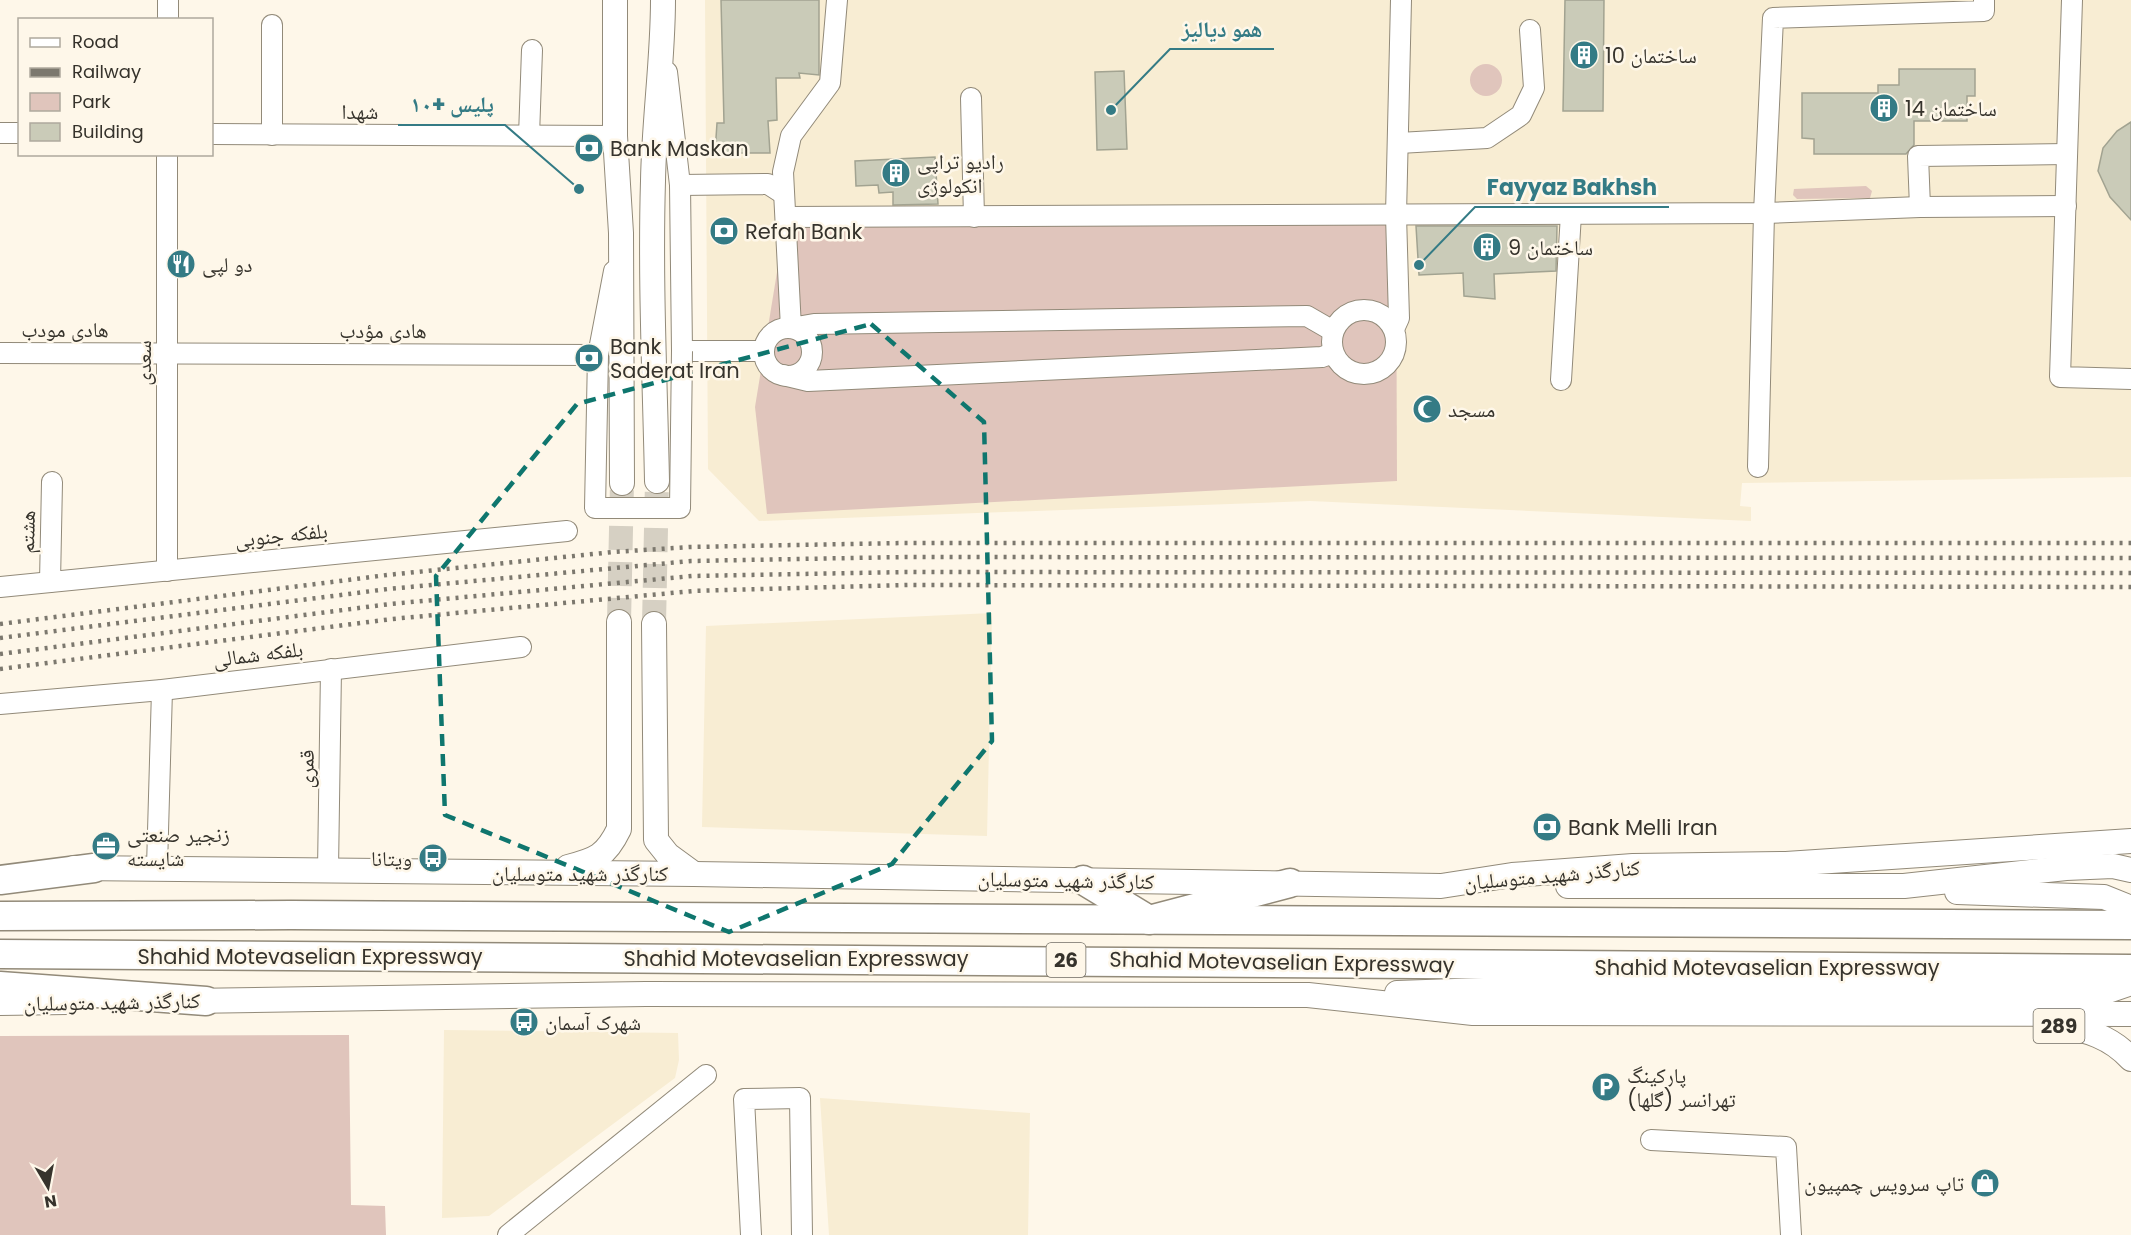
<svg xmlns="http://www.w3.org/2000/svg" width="2131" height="1235" font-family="Poppins,'Noto Naskh Arabic',sans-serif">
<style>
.built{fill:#f8edd3}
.green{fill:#e0c5bc}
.building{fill:#cacbb8;stroke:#a2a391;stroke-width:1.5}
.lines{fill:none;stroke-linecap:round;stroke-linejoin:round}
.major-tunnel{stroke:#d6d0c3;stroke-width:24;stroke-dasharray:24 12;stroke-linecap:butt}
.minor-casing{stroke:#928a79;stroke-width:22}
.major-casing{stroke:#928a79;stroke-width:26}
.highway-casing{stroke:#928a79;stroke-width:31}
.minor{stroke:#fff;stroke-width:20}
.major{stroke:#fff;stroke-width:24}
.highway{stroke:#fff;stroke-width:28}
.rail{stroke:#7c786e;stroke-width:4.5;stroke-dasharray:3 6;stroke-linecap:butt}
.minor-bridge-casing{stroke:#928a79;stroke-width:22;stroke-linecap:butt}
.minor-bridge{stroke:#fff;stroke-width:20}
.marked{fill:none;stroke:#0f766e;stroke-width:4.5;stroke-dasharray:12 8;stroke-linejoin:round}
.labels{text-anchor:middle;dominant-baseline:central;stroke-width:5;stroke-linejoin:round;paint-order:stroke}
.shield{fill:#fef7e9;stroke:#726e65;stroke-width:1.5}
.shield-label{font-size:20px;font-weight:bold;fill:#36332c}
.poi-label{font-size:21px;fill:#36332c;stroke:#fef7e9;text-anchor:start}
.street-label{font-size:21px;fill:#36332c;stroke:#fef7e9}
.leader{fill:none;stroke:#347b85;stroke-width:2}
.callout-dot{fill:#347b85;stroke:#fef7e9;stroke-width:2}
.callout-label{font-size:22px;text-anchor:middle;font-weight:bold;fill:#347b85;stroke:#fef7e9;stroke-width:5;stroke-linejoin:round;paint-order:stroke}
</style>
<rect width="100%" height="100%" fill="#fef7e9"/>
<!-- built -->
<g class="built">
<path d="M 705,0 L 2131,0 L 2131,477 L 1742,483 L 1740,506 L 1751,507 L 1751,521 L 1310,501 L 759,521 L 708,469 Z"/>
<path d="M 992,613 L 987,836 L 702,827 L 706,626 Z"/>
<path d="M 444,1030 L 678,1033 L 679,1060 L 675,1078 L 489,1216 L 442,1218 Z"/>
<path d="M 820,1098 L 1030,1113 L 1028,1235 L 829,1235 Z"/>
</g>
<!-- green -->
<g class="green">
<circle cx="1486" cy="80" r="16"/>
<path d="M 1866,186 L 1872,191 L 1870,198 L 1797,199 L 1793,195 L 1794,189 Z"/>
<path d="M 1396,215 L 1397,481 L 767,514 L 755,407 L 786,217 Z"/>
<path d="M 349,1035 L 351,1205 L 385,1206 L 386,1235 L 0,1235 L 0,1036 Z"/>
</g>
<!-- building -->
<g class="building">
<path d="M 721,0 L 819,0 L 819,75 L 799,73 L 800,78 L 776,78 L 777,120 L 768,121 L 770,153 L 715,153 L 717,123 L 724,123 Z"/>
<path d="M 1565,0 L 1604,0 L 1603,111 L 1563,111 Z"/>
<path d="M 1899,69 L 1975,69 L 1975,96 L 1967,96 L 1967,121 L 1914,121 L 1914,145 L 1906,154 L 1814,154 L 1814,139 L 1802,138 L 1802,93 L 1878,93 L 1878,85 L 1899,85 Z"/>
<path d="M 1124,71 L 1127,149 L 1097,150 L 1095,72 Z"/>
<path d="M 2131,122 L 2131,220 L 2110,197 L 2098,171 L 2103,148 L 2117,131 Z"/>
<path d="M 935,157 L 938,204 L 893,205 L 893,192 L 879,193 L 878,185 L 856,186 L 855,161 Z"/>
<path d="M 1416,226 L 1557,226 L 1556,271 L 1494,274 L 1495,299 L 1464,296 L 1463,273 L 1419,275 Z"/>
</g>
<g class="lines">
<!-- major-tunnel -->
<g class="major-tunnel">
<path d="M 619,622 L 622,483"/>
<path d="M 654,624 L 657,481"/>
</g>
<!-- minor casing -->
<g class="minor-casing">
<g id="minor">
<path d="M 837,0 L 830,83 L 791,136 L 783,172 L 791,328 L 814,324 L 1307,316 L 1333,331"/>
<path d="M 2072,0 L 2060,377 L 2131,379"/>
<path d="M 168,20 L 168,0"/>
<path d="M 667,72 L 680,185 L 682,351 L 764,351"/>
<path d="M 971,98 L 974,217"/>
<path d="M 0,133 L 20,133"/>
<path d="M 212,134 L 615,136"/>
<path d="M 272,135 L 272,25"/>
<path d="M 529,136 L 532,50"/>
<path d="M 1399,143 L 1487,138 L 1521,115 L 1534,88 L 1530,30"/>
<path d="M 680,185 L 768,184 L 782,193"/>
<path d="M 1920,207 L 1918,156 L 2067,154"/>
<path d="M 786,217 L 1764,213 L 1920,207 L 2066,206"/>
<circle cx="1364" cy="342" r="32"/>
<circle cx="788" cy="352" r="24"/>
<path d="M 1394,329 L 1399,318 L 1396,215 L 1401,0"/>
<path d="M 0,353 L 598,355 L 614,271"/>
<path d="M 783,375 L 808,381 L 1322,357 L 1333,353"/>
<path d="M 1561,380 L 1571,214"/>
<path d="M 1758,467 L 1764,213 L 1773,18 L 1984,11 L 1984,0"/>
<path d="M 167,571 L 167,154"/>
<path d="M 50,582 L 52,482"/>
<path d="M 0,587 L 567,531"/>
<path d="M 0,704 L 162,690 L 521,647"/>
<path d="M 157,867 L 162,690"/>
<path d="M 328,870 L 331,669"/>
<path d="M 1651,1140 L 1786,1147 L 1791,1235"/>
<path d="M 508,1235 L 706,1075"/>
<path d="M 751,1235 L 744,1099 L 800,1098 L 802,1235"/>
</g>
</g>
<!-- major casing -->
<g class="major-casing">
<g id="major">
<path d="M 615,0 L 615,136 L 621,233 L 622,483"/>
<path d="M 657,481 C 655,381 650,281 653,181 C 654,120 663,60 663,0"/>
<path d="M 654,624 L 656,840 L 668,855 L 694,874"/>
<path d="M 568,867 C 596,860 606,856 619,829 L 619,622"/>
<path d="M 74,868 L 694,874 L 1441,886 L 1512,875 L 1633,866 L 1786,864 L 2131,841"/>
<path d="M 1568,886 L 1904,886 L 2066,868 L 2113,866 L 2131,870"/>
<path d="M 1957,892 L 2104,897 L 2131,908"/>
<path d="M 1397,993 L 1484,990 L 2068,991 L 2108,991 L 2131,983"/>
<path d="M 188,1001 L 646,994 L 1308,995 L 1473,1013 L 2131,1014"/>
<path d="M 0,1003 L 67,1002"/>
<path d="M 2058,1025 C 2087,1030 2111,1037 2131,1059"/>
</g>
</g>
<!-- highway casing -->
<g class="highway-casing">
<g id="highway">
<path d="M 0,880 L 94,868"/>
<path d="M 1083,880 L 1149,920 L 1290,883"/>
<path d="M 0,916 L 291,915 L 2131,925"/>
<path d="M 0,954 L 2131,969"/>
<path d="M 0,986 L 206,1001"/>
</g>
</g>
<!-- minor -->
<use href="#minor" class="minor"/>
<!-- major -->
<use href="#major" class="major"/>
<!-- highway -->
<use href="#highway" class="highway"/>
<!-- rail -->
<g class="rail">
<path d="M 0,624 L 387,575 L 613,552 L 690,547 L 903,543 L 2131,543"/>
<path d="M 0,638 L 388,589 L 691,561 L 906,557 L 2131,558"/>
<path d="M 0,654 L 390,604 L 692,576 L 907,572 L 2131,573"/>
<path d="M 0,669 L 392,619 L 693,591 L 908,585 L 2131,587"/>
</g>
<!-- minor-bridge casing -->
<g class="minor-bridge-casing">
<path id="minor-bridge" d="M 598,355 L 595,508 L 680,508 L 682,351"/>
</g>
<!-- minor-bridge -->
<use href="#minor-bridge" class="minor-bridge"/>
</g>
<!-- marked area -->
<path class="marked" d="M 871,324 L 984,422 L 992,741 L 892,864 L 729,932 L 445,815 L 436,576 L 577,404 Z"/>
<!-- icons -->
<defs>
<g id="building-disc" transform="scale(1.5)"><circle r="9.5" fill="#347b85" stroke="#fef7e9"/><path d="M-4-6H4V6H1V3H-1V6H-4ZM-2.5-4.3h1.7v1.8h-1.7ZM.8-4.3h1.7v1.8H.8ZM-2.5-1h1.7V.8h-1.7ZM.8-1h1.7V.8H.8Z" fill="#fff"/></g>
<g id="bank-disc" transform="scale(1.5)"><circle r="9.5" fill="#347b85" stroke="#fef7e9"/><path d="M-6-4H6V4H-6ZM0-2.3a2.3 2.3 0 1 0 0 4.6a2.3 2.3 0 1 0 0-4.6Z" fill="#fff"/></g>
<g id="restaurant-disc" transform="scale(1.5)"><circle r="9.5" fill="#347b85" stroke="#fef7e9"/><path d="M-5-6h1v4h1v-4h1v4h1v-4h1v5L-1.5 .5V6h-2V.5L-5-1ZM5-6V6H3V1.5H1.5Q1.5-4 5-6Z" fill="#fff"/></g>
<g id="mosque-disc" transform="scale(1.5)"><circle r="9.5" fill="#347b85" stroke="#fef7e9"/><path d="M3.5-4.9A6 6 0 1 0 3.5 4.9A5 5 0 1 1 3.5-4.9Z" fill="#fff"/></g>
<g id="office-disc" transform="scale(1.5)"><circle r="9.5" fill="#347b85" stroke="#fef7e9"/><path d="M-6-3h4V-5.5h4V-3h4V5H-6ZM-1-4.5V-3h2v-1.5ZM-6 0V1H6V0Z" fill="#fff"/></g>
<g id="bus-disc" transform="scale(1.5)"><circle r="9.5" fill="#347b85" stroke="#fef7e9"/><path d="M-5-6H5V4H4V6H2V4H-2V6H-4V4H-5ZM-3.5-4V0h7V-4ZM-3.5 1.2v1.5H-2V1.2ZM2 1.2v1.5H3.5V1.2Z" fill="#fff"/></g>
<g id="parking-disc" transform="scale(1.5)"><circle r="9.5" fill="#347b85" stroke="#fef7e9"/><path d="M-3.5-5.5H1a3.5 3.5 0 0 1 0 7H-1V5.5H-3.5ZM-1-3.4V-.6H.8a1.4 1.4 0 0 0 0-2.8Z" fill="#fff"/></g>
<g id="shop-disc" transform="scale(1.5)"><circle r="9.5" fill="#347b85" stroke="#fef7e9"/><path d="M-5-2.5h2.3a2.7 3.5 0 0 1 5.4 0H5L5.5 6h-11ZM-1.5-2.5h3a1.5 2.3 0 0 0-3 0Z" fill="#fff"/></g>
</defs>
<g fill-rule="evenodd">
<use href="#building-disc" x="1584" y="55"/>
<use href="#building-disc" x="1884" y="108"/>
<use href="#bank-disc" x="589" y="148"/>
<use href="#building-disc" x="896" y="173"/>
<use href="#bank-disc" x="724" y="231"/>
<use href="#building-disc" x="1487" y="247"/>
<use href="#restaurant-disc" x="181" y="264"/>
<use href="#bank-disc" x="589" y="358"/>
<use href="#mosque-disc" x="1427" y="409"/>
<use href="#bank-disc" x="1547" y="827"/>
<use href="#office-disc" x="106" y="846"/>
<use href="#bus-disc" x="433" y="858"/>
<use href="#bus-disc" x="524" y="1022"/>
<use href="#parking-disc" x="1606" y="1087"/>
<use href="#shop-disc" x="1985" y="1183"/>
</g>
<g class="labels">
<!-- shield labels -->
<g class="shield">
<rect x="1046.5" y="943" width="39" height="34" rx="4.5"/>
<rect x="2033.5" y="1009" width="51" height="34" rx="4.5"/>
</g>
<g class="shield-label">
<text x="1066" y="960">26</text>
<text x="2059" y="1026">289</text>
</g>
<!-- poi labels -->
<g class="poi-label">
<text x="1605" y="55">ساختمان 10</text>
<text x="1905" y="108">ساختمان 14</text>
<text x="610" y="148">Bank Maskan</text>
<text x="917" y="161">رادیو تراپی<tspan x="917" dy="24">انکولوژی</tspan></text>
<text x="745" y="231">Refah Bank</text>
<text x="1508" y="247">ساختمان 9</text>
<text x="202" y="264">دو لپی</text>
<text x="610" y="346">Bank<tspan x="610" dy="24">Saderat Iran</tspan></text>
<text x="1448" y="409">مسجد</text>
<text x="1568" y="827">Bank Melli Iran</text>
<text x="127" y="834">زنجیر صنعتی<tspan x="127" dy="24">شایسته</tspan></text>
<text x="412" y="858" text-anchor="end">ویتانا</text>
<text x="545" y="1022">شهرک آسمان</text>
<text x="1627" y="1075">پارکینگ<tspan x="1627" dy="24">تهرانسر (گلها)</tspan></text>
<text x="1964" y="1183" text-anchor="end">تاپ سرویس چمپیون</text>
</g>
<!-- street labels -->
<g class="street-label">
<text x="360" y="111">شهدا</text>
<text x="65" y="329">هادی مودب</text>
<text x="383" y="330">هادی مؤدب</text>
<text transform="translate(143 363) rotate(-90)">سعدی</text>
<text transform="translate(27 532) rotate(-89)">هشتم</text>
<text transform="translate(281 535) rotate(-6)">بلفکه جنوبی</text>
<text transform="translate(258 654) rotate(-7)">بلفکه شمالی</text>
<text transform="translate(306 769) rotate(-89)">قمری</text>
<text x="580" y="873">کنارگذر شهید متوسلیان</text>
<text transform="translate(1552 875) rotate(-5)">کنارگذر شهید متوسلیان</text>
<text transform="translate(1066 880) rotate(1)">کنارگذر شهید متوسلیان</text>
<text x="310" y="956">Shahid Motevaselian Expressway</text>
<text x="796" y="958">Shahid Motevaselian Expressway</text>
<text transform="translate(1282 962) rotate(1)">Shahid Motevaselian Expressway</text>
<text x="1767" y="967">Shahid Motevaselian Expressway</text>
<text transform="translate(112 1002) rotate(-1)">کنارگذر شهید متوسلیان</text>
</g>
</g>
<!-- callouts -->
<path class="leader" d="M1111 110L1170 49H1274M579 189L505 125H398M1419 265L1475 207H1669"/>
<g class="callout-dot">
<circle cx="1111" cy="110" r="6"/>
<circle cx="579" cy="189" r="6"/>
<circle cx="1419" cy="265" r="6"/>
</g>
<g class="callout-label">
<text x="1222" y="37">همو دیالیز</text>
<text x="452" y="112">پلیس +۱۰</text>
<text x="1572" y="195">Fayyaz Bakhsh</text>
</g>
<!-- legend -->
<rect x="18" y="18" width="195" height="138" fill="#fef7e9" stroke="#aea99d" stroke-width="1.5"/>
<rect x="30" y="38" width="30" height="9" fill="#ffffff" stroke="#aea99d" stroke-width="1.5"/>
<text x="72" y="48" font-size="18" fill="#36332c">Road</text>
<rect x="30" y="68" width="30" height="9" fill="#7c786e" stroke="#aea99d" stroke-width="1.5"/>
<text x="72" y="78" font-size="18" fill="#36332c">Railway</text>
<rect x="30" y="93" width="30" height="18" fill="#e0c5bc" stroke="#aea99d" stroke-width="1.5"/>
<text x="72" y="108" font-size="18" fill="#36332c">Park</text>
<rect x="30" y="123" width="30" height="18" fill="#cacbb8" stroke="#aea99d" stroke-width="1.5"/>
<text x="72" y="138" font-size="18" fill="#36332c">Building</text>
<!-- north arrow -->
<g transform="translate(48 1187) rotate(170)" stroke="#fef7e9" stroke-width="4.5" paint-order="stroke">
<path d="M0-4.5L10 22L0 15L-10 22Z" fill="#36332c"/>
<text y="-9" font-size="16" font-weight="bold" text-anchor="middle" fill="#36332c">N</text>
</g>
</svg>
